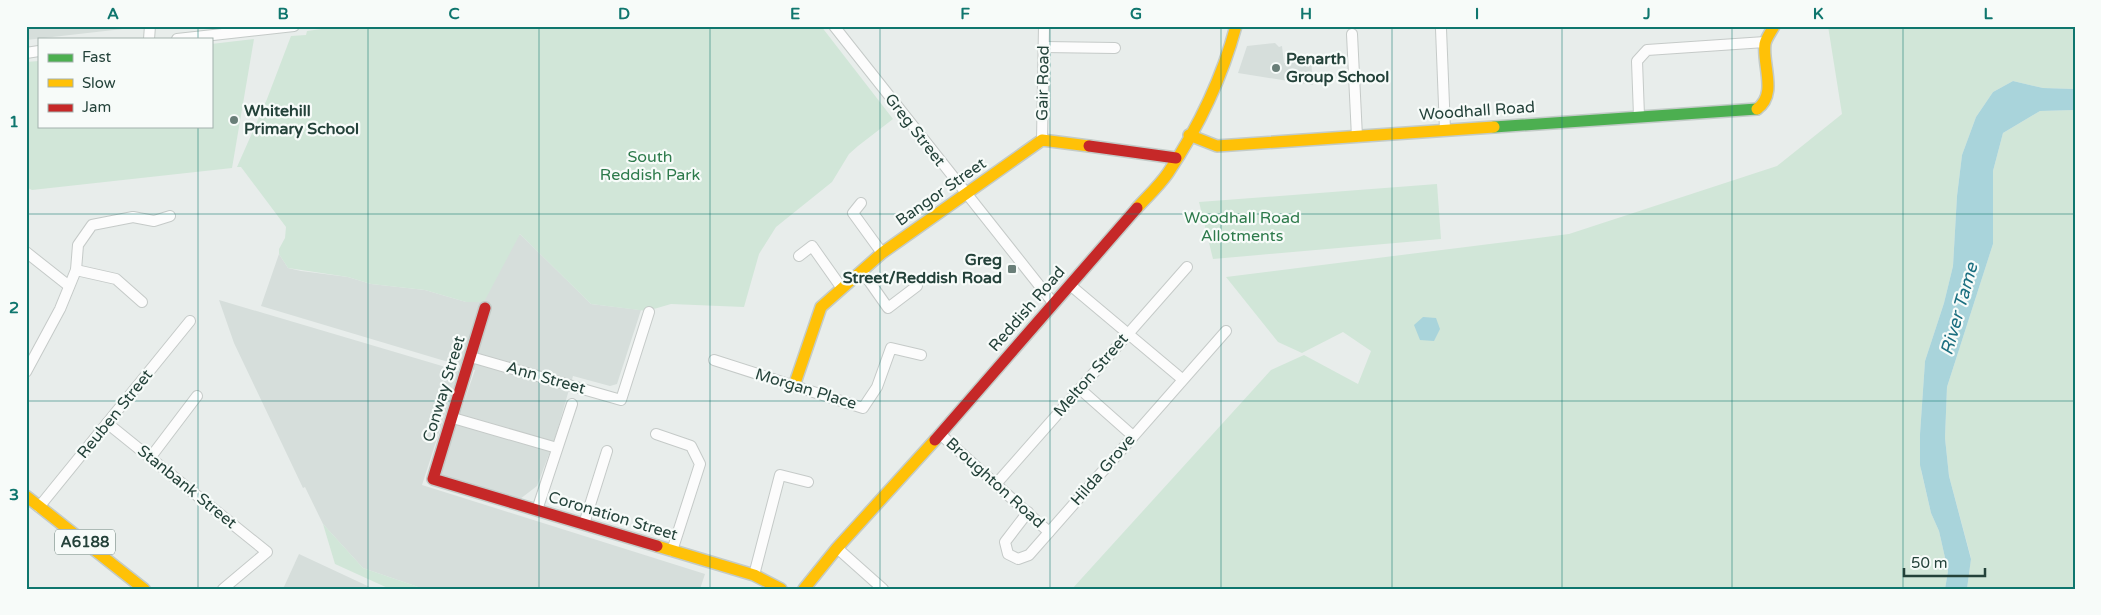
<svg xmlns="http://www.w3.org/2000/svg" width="2101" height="615" font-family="'Varela Round',sans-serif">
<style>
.built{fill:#d6dedb}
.green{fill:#d1e6d8}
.water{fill:#a9d4db}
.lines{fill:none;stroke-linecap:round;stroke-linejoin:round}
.street-casing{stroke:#c5cac8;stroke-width:12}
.fast-casing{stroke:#c3cbc8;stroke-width:14}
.slow-casing{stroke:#c3cbc8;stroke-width:14}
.jam-casing{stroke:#c3cbc8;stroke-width:14}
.street{stroke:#fcfcfc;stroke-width:10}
.fast{stroke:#4caf50;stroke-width:11}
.slow{stroke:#ffc107;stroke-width:11}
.jam{stroke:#c62828;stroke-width:11}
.grid{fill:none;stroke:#0f766e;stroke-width:1;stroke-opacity:0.55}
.poi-dot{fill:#697e78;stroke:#f7fbf9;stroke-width:2}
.labels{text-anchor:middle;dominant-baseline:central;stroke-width:4.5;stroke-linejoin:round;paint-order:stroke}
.shield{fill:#f7fbf9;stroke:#637a73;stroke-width:1}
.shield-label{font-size:15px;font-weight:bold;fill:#24423a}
.poi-label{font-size:16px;font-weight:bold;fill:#24423a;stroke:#f7fbf9;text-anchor:start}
.street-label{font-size:16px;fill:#24423a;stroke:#f7fbf9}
.park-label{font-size:16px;fill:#2d7a4b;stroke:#f7fbf9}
.water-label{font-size:18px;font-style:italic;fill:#1c6f80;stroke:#f7fbf9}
.neatline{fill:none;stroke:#0f766e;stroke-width:2}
.grid-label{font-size:16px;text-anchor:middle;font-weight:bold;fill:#0f766e}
</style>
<rect width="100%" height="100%" fill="#e8edeb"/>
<!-- built -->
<g class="built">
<path d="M 26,26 L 149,26 L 26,40 Z"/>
<path d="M 1275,43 L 1279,47 L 1282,46 L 1284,63 L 1311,59 L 1313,85 L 1238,73 L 1247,46 Z"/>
<path d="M 520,234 L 591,304 L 641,310 L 617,384 L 610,386 L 573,376 L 555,438 L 537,486 L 520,499 L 439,474 L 475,370 L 261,306 L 279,254 L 288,268 L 301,271 L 348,277 L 371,284 L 425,290 L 466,302 Z"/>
<path d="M 219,300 L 459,371 L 422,485 L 705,574 L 700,589 L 424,589 L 363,568 L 323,524 L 305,487 L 303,488 L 234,343 Z"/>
<path d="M 299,554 L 374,589 L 283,589 Z"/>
</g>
<!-- green -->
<g class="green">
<path d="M 343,26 L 821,26 L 893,119 L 858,146 L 849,154 L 832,182 L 776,227 L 759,254 L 744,307 L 671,304 L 647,311 L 591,304 L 520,234 L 484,302 L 466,302 L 425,290 L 371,284 L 348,277 L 288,268 L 279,254 L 279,249 L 285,238 L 286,227 L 241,167 L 237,167 L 267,99 L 291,36 L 306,35 L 307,31 Z"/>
<path d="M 1828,26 L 2075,26 L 2075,89 L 2043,88 L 2013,81 L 1993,92 L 1976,117 L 1962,155 L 1957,196 L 1953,266 L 1944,303 L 1925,361 L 1920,434 L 1921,470 L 1931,513 L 1939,531 L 1948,571 L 1945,589 L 1072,589 L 1271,370 L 1304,355 L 1358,384 L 1371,351 L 1343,332 L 1302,353 L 1278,342 L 1226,277 L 1569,234 L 1777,166 L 1842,114 Z"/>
<path d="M 254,39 L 232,168 L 32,190 L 26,187 L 26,62 L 39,61 L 39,126 L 211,126 L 211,44 Z"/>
<path d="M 2075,110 L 2075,589 L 1967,589 L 1971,558 L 1949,476 L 1945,438 L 1947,387 L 1993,244 L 1993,171 L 2003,133 L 2040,111 Z"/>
<path d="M 1437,184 L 1441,239 L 1213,259 L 1199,202 Z"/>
<path d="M 323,524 L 363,568 L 424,589 L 390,589 L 335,564 Z"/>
</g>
<!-- water -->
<g class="water">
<path d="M 2013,81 L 2043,88 L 2075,89 L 2075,110 L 2040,111 L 2003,133 L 1993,171 L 1993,244 L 1947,387 L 1945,438 L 1949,476 L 1971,559 L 1967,589 L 1945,589 L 1948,571 L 1939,531 L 1931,513 L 1920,465 L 1920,434 L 1925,361 L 1944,303 L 1953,266 L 1957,196 L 1962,155 L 1976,117 L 1993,92 Z"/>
<path d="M 1423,317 L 1436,318 L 1440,329 L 1434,341 L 1420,340 L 1414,325 Z"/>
</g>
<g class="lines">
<!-- street casing -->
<g class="street-casing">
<g id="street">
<path d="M 834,26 L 1054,304"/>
<path d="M 1441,29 L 1445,130"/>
<path d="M 1352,34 L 1357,137"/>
<path d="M 149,39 L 150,26"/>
<path d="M 177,39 L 294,26"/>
<path d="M 1044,47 L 1115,48"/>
<path d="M 26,53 L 39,51"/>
<path d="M 1639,116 L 1637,61 L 1647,50 L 1765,42"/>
<path d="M 1042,140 L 1044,26"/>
<path d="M 861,203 L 853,213 L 882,253"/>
<path d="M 26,252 L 69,286"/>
<path d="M 799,256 L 812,246 L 841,287"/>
<path d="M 76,270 L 116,279 L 142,302"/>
<path d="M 862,271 L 888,308 L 917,286"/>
<path d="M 1070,285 L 1182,379"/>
<path d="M 471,357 L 621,400 L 649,312"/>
<path d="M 714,360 L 863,408 L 877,387 L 891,348 L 921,355"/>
<path d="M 26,372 L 60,309 L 76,270 L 78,245 L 92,225 L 133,217 L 154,221 L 170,216"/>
<path d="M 1080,389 L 1133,436"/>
<path d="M 453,418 L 557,448"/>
<path d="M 107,423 L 267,552 L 223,589"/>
<path d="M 656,434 L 691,446 L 700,464 L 672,551"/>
<path d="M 940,434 L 1049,532"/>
<path d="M 150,458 L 197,396"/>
<path d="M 996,484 L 1187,267"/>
<path d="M 39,507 L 190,321"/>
<path d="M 537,510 L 572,404"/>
<path d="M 1028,512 L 1005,542 L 1008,554 L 1018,559 L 1029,555 L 1226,331"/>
<path d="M 584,524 L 607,451"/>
<path d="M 837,548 L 883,589"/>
<path d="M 754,575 L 780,475 L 808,482"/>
</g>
</g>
<!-- fast casing -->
<g class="fast-casing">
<path id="fast" d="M 1494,127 L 1757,109"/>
</g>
<!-- slow casing -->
<g class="slow-casing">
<g id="slow">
<path d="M 1757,109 C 1778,94 1762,65 1765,44 C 1766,38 1771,32 1774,26"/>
<path d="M 1189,135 L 1217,146 L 1494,127"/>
<path d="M 1137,208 C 1147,197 1159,186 1168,173 C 1198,128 1222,78 1236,26"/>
<path d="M 794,386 L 821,307 L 882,253 L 1042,140 L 1089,146"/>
<path d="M 26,496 L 144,589"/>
<path d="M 657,546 L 754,575 L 781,589"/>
<path d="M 804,589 L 837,548 L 935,440"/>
</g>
</g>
<!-- jam casing -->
<g class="jam-casing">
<g id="jam">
<path d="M 1089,146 L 1176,158"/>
<path d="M 485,308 L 433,479 L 657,546"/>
<path d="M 935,440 L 1137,208"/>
</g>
</g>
<!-- street -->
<use href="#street" class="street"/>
<!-- fast -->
<use href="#fast" class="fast"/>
<!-- slow -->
<use href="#slow" class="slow"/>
<!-- jam -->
<use href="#jam" class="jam"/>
</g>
<!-- grid -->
<path class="grid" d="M 198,26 L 198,39M 368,26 L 368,589M 539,26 L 539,589M 710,26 L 710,589M 880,26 L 880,589M 1050,26 L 1050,589M 1221,26 L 1221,589M 1392,26 L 1392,589M 1562,26 L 1562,589M 1732,26 L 1732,589M 1903,26 L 1903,589M 198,126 L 198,589M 26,214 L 2075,214M 26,401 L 2075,401"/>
<!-- markers -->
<g class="poi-dot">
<circle cx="1276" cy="68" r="5"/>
<circle cx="234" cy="120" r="5"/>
<rect x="1007" y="264" width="10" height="10" rx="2.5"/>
</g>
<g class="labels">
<!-- shield labels -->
<rect class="shield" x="55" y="529.5" width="60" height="25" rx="4"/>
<g class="shield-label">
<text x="85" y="542">A6188</text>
</g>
<!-- poi labels -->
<g class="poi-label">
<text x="1286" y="59">Penarth<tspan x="1286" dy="18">Group School</tspan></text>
<text x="244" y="111">Whitehill<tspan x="244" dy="18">Primary School</tspan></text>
<text x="1002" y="260" text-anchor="end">Greg<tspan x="1002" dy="18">Street/Reddish Road</tspan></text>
</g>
<!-- street labels -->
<g class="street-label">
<text transform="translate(1043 83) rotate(-89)">Gair Road</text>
<text transform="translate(1477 111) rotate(-4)">Woodhall Road</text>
<text transform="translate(915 130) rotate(52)">Greg Street</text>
<text transform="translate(941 192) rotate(-35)">Bangor Street</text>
<text transform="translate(1027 309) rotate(-49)">Reddish Road</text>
<text transform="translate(1091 375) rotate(-49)">Melton Street</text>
<text transform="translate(546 378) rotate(16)">Ann Street</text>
<text transform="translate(444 389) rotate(-73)">Conway Street</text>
<text transform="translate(806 389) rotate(17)">Morgan Place</text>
<text transform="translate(115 414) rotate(-51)">Reuben Street</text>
<text transform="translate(1103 470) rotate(-49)">Hilda Grove</text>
<text transform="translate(995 483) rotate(42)">Broughton Road</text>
<text transform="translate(187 487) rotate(39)">Stanbank Street</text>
<text transform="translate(613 516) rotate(17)">Coronation Street</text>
</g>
<!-- park labels -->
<g class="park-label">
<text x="650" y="157">South<tspan x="650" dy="18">Reddish Park</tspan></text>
<text x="1242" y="218">Woodhall Road<tspan x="1242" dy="18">Allotments</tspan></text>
</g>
<!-- water labels -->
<g class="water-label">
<text transform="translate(1959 309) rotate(-74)">River Tame</text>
</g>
</g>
<!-- border -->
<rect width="2101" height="615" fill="none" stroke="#f7fbf9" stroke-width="55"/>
<!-- legend -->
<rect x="38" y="38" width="175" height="90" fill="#f7fbf9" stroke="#a3b1ad"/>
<rect x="48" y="54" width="25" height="8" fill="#4caf50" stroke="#a3b1ad"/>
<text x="82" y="62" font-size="15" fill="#24423a">Fast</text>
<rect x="48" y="79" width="25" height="8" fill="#ffc107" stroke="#a3b1ad"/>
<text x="82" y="88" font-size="15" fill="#24423a">Slow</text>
<rect x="48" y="104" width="25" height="8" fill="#c62828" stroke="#a3b1ad"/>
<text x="82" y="112" font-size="15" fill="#24423a">Jam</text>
<!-- scale -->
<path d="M1904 568v8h81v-8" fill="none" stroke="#24423a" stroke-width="2.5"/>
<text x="1911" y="568" font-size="15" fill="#24423a" stroke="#f7fbf9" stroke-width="4" paint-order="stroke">50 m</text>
<rect x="28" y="28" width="2046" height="560" class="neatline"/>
<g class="grid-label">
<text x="113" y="19">A</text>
<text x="283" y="19">B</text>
<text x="454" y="19">C</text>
<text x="624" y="19">D</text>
<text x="795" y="19">E</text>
<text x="965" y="19">F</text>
<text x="1136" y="19">G</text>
<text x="1306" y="19">H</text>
<text x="1477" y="19">I</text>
<text x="1647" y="19">J</text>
<text x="1818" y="19">K</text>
<text x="1988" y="19">L</text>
<text x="14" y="127">1</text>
<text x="14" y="313">2</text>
<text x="14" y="500">3</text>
</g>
</svg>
